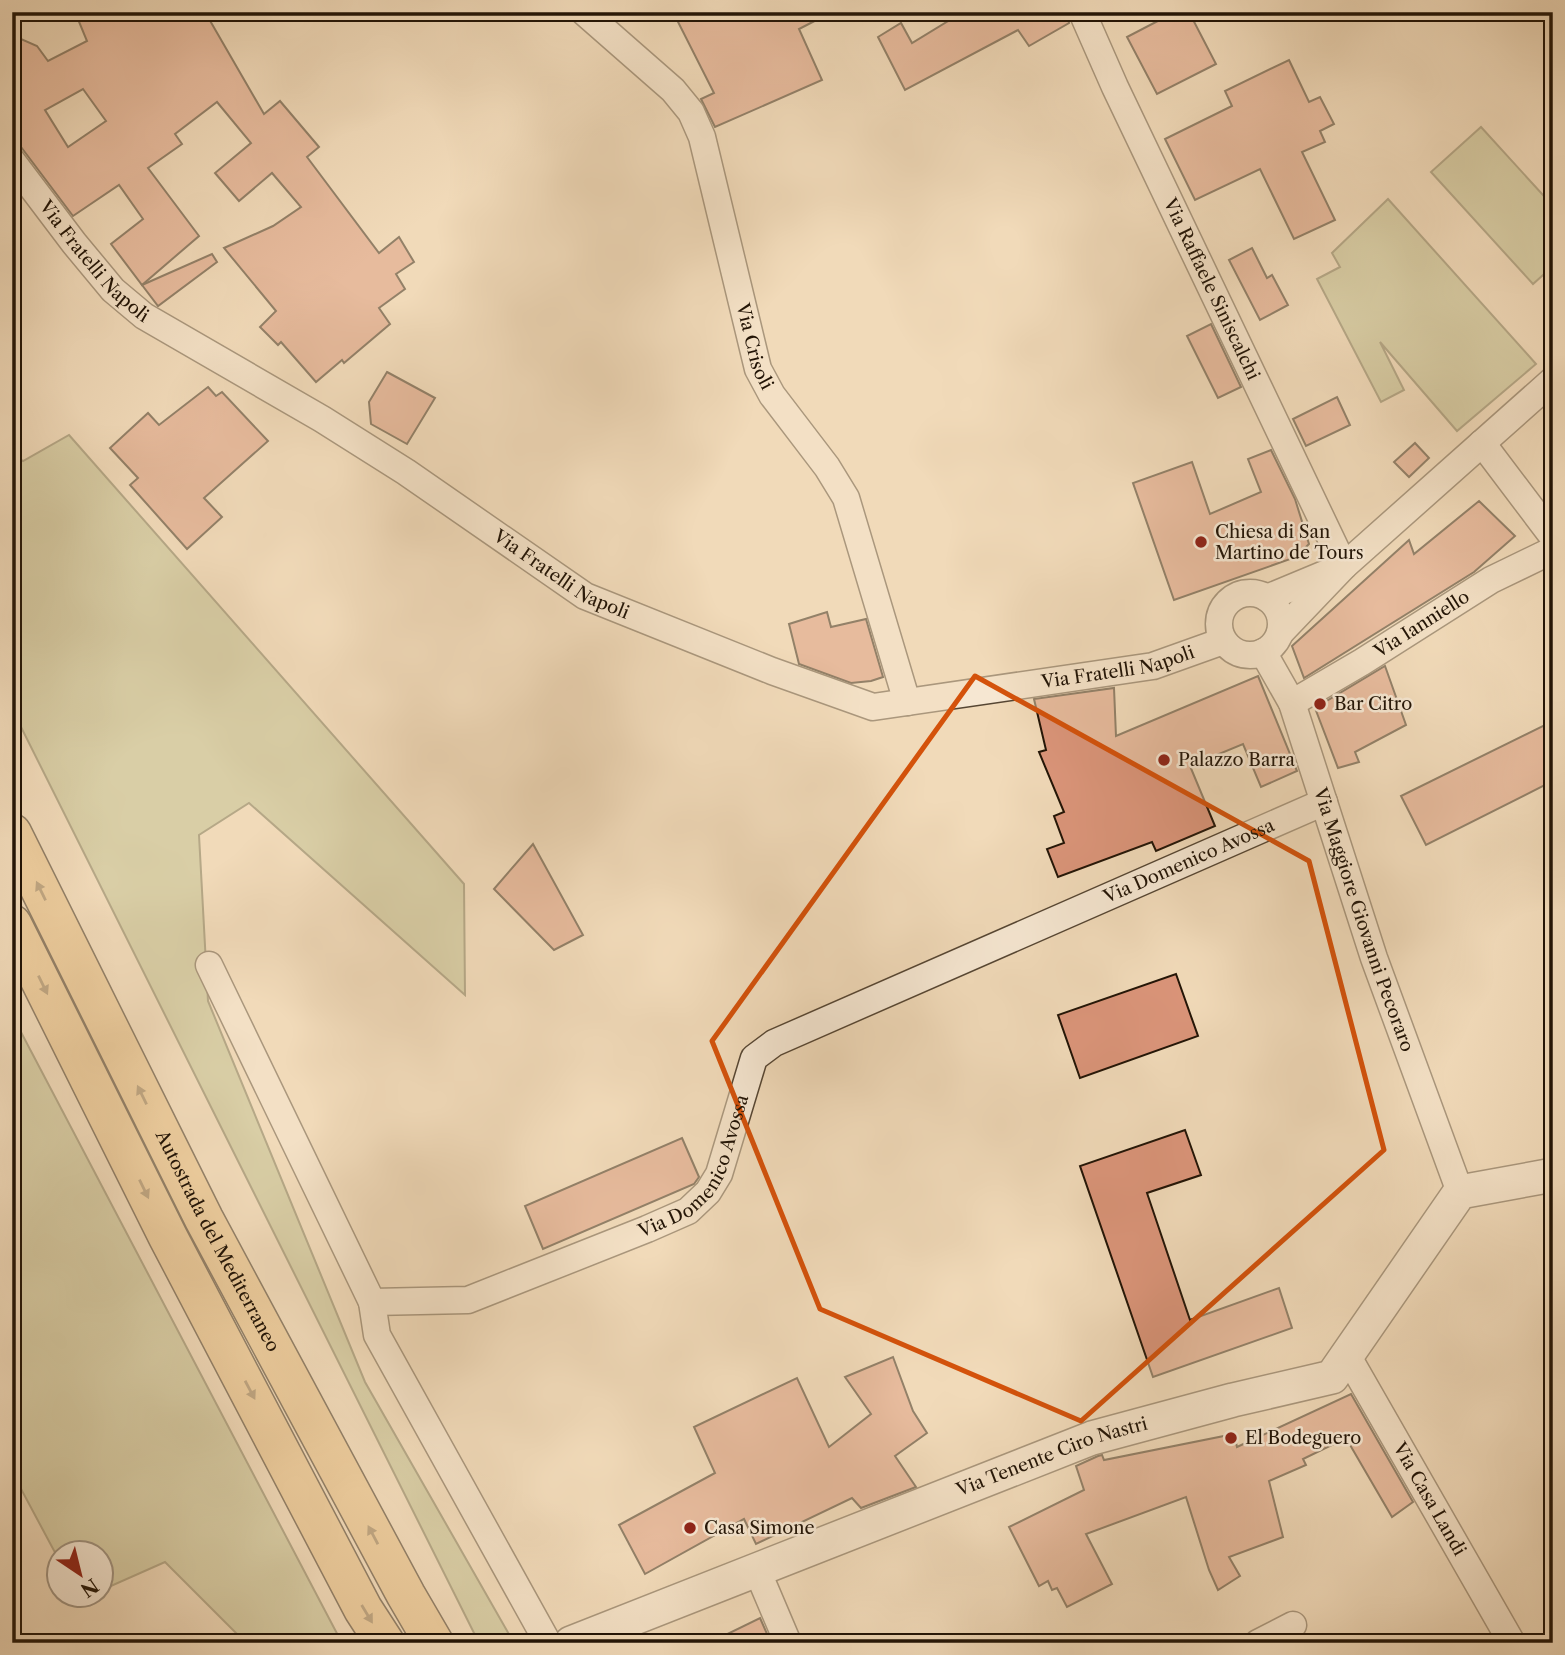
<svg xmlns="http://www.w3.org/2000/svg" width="1565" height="1655" font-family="'Libre Caslon Text',serif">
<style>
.green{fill:#bcbf8e;stroke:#6f6a4a;stroke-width:2}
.building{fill:#db957a;stroke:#221406;stroke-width:2;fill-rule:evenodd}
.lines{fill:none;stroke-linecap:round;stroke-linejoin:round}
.minor-casing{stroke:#564633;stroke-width:29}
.tertiary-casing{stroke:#564633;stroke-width:36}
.motorway-casing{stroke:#221406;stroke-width:41}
.minor{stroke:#f6e7d2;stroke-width:26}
.tertiary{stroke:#f6e7d2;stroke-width:33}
.motorway{stroke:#e8bd7c;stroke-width:38}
.oneway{fill:#856841}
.marked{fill:none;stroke:#d4520b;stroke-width:5;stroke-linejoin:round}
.poi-dot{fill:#8f2418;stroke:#f6e7d2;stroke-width:2.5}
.labels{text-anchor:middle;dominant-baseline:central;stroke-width:5;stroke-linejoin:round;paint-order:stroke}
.street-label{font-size:18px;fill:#221406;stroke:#f6e7d2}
.poi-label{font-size:18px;fill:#221406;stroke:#f6e7d2;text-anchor:start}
</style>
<rect width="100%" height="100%" fill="#f1dab9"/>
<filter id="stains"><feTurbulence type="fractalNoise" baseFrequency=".00286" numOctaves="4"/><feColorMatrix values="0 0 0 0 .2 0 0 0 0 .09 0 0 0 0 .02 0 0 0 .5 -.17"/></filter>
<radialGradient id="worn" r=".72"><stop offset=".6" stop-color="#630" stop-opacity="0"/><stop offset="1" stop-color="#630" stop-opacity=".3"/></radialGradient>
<!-- green -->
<g class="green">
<path d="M 1481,127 L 1553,206 L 1553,266 L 1533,284 L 1431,172 Z"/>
<path d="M 1388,199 L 1536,364 L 1457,431 L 1380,342 L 1404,390 L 1381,402 L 1317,279 L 1340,267 L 1332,253 Z"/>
<path d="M 69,435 L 464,884 L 465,995 L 249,803 L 199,835 L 208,1001 L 365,1382 L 514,1643 L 479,1643 L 12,709 L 12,455 L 23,461 Z"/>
<path d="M 12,1015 L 342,1643 L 246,1643 L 165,1562 L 102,1590 L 102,1554 L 60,1554 L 59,1560 L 12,1472 Z"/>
</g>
<!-- building -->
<g class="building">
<path d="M 75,12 L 205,12 L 264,114 L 280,101 L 319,147 L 307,157 L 379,253 L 399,237 L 414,262 L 396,274 L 405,289 L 379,308 L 390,324 L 344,363 L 342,360 L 316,382 L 281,342 L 278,345 L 260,327 L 276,311 L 224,248 L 273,226 L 301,207 L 272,173 L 239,201 L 215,173 L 251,143 L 217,102 L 175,134 L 182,144 L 148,168 L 199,236 L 142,285 L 111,244 L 143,219 L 119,185 L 73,216 L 12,135 L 12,35 L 37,46 L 48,61 L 87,41 ZM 83,89 L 106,121 L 68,147 L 45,110 Z"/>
<path d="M 673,12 L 832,12 L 799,29 L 822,80 L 715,127 L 701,99 L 714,93 Z"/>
<path d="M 963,12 L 1067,12 L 1069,23 L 1029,46 L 1018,30 L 905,90 L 878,37 L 901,23 L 912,43 Z"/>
<path d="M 1175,12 L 1189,12 L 1216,64 L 1157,94 L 1127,37 Z"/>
<path d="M 1289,60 L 1309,102 L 1320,97 L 1334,124 L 1320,131 L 1325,142 L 1302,152 L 1335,220 L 1294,239 L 1260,169 L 1195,200 L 1165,139 L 1232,106 L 1225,91 Z"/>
<path d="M 1252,248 L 1267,278 L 1272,275 L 1288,305 L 1260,320 L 1229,260 Z"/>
<path d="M 212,254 L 217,262 L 158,306 L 142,285 Z"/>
<path d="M 1211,324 L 1241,387 L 1218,398 L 1187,336 Z"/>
<path d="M 387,372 L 435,398 L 407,444 L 371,424 L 369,402 Z"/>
<path d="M 208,387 L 216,396 L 222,392 L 268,441 L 204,498 L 222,517 L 187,549 L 130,485 L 138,478 L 110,448 L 148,413 L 159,425 Z"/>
<path d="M 1337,397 L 1350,425 L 1306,446 L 1293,419 Z"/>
<path d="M 1415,443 L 1429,458 L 1409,477 L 1394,462 Z"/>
<path d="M 1271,450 L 1295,499 L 1309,544 L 1296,557 L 1174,600 L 1133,483 L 1192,462 L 1210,514 L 1261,492 L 1248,459 Z"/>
<path d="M 1479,501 L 1515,536 L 1474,572 L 1304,678 L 1292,646 L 1409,540 L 1414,554 Z"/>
<path d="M 827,612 L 831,627 L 866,619 L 883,677 L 871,681 L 851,683 L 799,664 L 789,624 Z"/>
<path d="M 1385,666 L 1406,725 L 1355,752 L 1359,762 L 1338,768 L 1315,708 Z"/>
<path d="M 1258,676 L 1297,771 L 1261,787 L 1243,744 L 1190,766 L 1215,826 L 1156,851 L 1152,842 L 1058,877 L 1047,849 L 1064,843 L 1054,816 L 1064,812 L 1039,752 L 1046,750 L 1034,699 L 1114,688 L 1116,736 Z"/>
<path d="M 1553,721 L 1553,781 L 1426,845 L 1401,796 Z"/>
<path d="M 533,844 L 583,935 L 554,950 L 494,889 Z"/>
<path d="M 1176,974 L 1198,1036 L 1080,1078 L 1058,1015 Z"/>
<path d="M 1185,1130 L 1201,1175 L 1147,1193 L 1190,1320 L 1279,1288 L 1292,1328 L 1153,1377 L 1080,1166 Z"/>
<path d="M 682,1138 L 699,1177 L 694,1184 L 543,1249 L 525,1206 Z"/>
<path d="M 893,1357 L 913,1411 L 927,1433 L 895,1456 L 916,1487 L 861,1508 L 852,1498 L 756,1544 L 744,1519 L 645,1574 L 619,1525 L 715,1473 L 694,1427 L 797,1378 L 829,1447 L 871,1414 L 845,1377 Z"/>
<path d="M 1351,1394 L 1413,1502 L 1392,1517 L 1346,1438 L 1303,1459 L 1306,1465 L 1269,1481 L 1283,1537 L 1229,1557 L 1240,1576 L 1218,1590 L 1209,1570 L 1186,1497 L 1086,1534 L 1112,1584 L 1067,1607 L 1057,1588 L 1052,1590 L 1048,1581 L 1039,1586 L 1009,1527 L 1084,1490 L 1076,1466 L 1098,1456 L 1102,1455 L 1104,1460 L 1234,1434 L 1237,1447 Z"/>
<path d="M 760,1618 L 771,1643 L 709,1643 Z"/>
</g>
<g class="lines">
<!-- minor casing -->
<g class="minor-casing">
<g id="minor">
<path id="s1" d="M 584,12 L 673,90 L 691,112 L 702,137 L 758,369 L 772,395 L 827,467 L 846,498 L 907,702"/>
<path id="s2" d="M 1082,12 L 1115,87 L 1344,566"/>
<path id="s3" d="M 12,161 L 74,243 L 113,290 L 144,316 L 322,419 L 406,472 L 585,596 L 772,671 L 873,707 L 1153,666 L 1223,641"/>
<path d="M 1482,443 L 1553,537"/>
<circle cx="1250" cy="624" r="31"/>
<path d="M 1267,598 L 1332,571"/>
<path d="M 1280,633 L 1344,566 L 1553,380"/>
<path id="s4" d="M 1263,652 L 1292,703 L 1374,958 L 1460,1192"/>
<path id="s5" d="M 1292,703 L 1362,662 L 1491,580 L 1553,550"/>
<path d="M 209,965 L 372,1302"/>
<path id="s6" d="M 1347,1355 L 1512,1643"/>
<path d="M 757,1570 L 788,1643"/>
<path id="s7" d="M 548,1643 L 377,1335 L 372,1302 L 468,1300 L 647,1229 L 688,1211 L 708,1192 L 719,1174 L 754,1058 L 774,1043 L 1324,802"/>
<path d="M 1258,1643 L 1293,1625"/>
</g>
</g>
<!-- tertiary casing -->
<g class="tertiary-casing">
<g id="tertiary">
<path id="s8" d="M 571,1643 L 1092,1438 L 1233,1400 L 1332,1377 L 1460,1192 L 1553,1175"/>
</g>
</g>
<!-- motorway casing -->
<g class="motorway-casing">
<g id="motorway">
<path id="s9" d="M 12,833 L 204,1219 L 406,1595 L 434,1643"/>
<path d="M 12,924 L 168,1237 L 363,1609 L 385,1643"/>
</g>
</g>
<!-- minor -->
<use href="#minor" class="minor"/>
<!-- tertiary -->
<use href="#tertiary" class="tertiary"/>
<!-- motorway -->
<use href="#motorway" class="motorway"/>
</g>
<!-- one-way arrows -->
<defs><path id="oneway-solid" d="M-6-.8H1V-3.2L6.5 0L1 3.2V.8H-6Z" transform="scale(1.75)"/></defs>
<g class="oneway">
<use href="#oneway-solid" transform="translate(41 891) rotate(-116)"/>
<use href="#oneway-solid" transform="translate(43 985) rotate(64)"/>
<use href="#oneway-solid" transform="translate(142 1095) rotate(-116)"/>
<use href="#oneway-solid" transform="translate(144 1189) rotate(64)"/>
<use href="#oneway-solid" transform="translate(250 1390) rotate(62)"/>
<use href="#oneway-solid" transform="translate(373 1535) rotate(-118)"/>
<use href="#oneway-solid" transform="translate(367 1614) rotate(59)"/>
</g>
<!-- marked area -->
<path d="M0 0H1565V1655H0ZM 975,676 L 1309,861 L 1384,1150 L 1081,1421 L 820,1309 L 712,1041 Z" fill="#f1dab9" fill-opacity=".55" fill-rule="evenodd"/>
<path class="marked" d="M 975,676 L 1309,861 L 1384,1150 L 1081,1421 L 820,1309 L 712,1041 Z"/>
<!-- markers -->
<g class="poi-dot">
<circle cx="1201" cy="542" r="7"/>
<circle cx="1320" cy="704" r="7"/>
<circle cx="1164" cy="760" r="7"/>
<circle cx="1231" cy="1438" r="7"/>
<circle cx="690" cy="1528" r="7"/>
</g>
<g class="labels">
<!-- street labels -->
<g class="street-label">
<text stroke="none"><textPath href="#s3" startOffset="130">Via Fratelli Napoli</textPath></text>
<text stroke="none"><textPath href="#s2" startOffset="306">Via Raffaele Siniscalchi</textPath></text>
<text stroke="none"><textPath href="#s1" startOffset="390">Via Crisoli</textPath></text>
<text stroke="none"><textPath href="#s3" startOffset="696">Via Fratelli Napoli</textPath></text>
<text stroke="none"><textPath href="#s5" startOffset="152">Via Ianniello</textPath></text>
<text stroke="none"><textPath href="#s3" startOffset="1284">Via Fratelli Napoli</textPath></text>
<text stroke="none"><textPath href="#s7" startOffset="1367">Via Domenico Avossa</textPath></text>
<text stroke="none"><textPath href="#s4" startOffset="287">Via Maggiore Giovanni Pecoraro</textPath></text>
<text stroke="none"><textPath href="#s7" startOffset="758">Via Domenico Avossa</textPath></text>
<text stroke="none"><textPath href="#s9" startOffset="457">Autostrada del Mediterraneo</textPath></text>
<text stroke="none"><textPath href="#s8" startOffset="516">Via Tenente Ciro Nastri</textPath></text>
<text stroke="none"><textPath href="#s6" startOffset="166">Via Casa Landi</textPath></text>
</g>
<!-- poi labels -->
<g class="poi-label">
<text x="1215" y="532">Chiesa di San<tspan x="1215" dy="21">Martino de Tours</tspan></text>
<text x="1334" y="704">Bar Citro</text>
<text x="1178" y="760">Palazzo Barra</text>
<text x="1245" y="1438">El Bodeguero</text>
<text x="704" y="1528">Casa Simone</text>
</g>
</g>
<!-- margin -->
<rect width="1565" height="1655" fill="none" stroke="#f1dab9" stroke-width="42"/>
<rect x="14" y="14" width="1537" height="1627" fill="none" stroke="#221406" stroke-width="3.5"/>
<rect x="21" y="21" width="1523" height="1613" fill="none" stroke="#221406" stroke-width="2"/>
<!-- north arrow -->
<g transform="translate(80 1574) rotate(145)"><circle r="33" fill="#f6e7d2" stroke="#a19380" stroke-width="2"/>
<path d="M0-5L12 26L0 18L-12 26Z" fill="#8f2418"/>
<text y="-10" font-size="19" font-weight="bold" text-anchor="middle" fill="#221406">N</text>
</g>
<rect width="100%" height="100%" filter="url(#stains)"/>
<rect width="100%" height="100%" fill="url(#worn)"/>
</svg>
